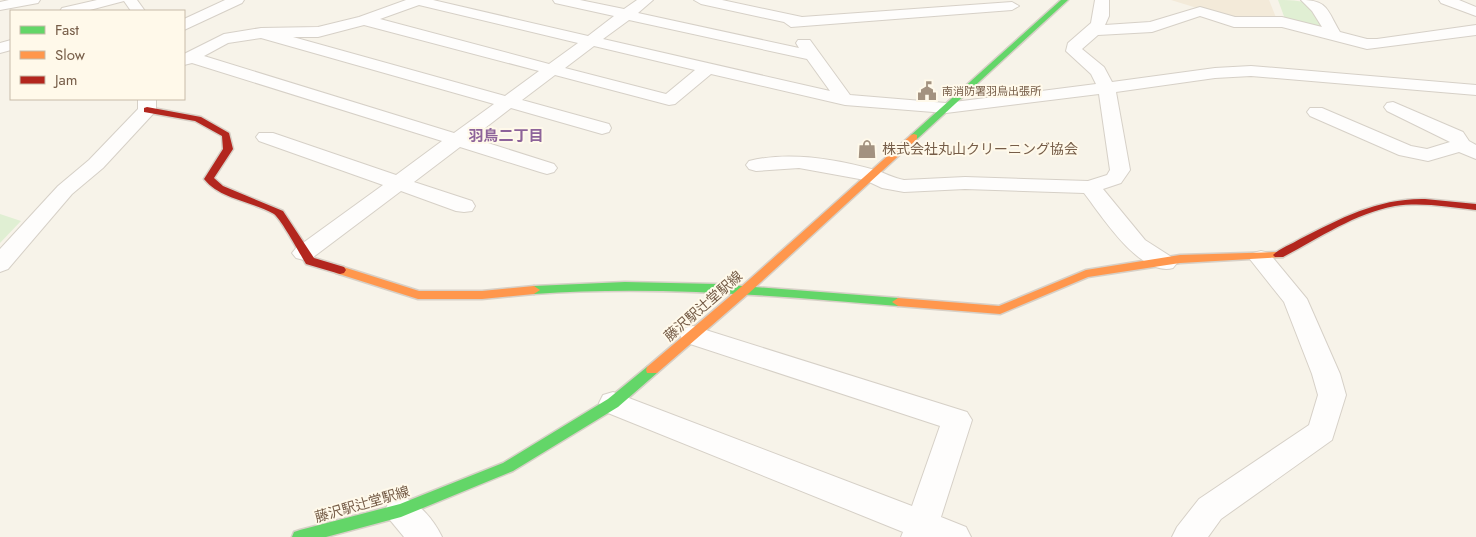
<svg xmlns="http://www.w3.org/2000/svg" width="1476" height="537" font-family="Jost,'Noto Sans JP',sans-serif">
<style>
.residential{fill:#f3ead9}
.green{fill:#e0efd3}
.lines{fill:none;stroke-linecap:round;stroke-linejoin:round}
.street-casing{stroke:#d6d0c7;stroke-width:2}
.fast-casing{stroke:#d7d0c7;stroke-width:3}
.slow-casing{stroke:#d7d0c7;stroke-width:3}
.jam-casing{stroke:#d7d0c7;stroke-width:3}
.street{fill:#fefdfc;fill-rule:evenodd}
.fast{fill:#63d668;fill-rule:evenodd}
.slow{fill:#ff974d;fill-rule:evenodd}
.jam{fill:#b3261e;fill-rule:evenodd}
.labels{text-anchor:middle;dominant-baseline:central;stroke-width:4;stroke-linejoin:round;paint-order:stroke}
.far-poi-label{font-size:11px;fill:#765d48;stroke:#fff9ea;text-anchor:start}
.poi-label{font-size:14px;fill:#765d48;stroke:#fff9ea;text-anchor:start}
.street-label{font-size:14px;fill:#765d48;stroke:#fff9ea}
.neighbourhood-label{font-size:15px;font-weight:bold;fill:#8d639a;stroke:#fff9ea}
</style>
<rect width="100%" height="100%" fill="#f7f3e9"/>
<!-- residential -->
<path class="residential" d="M 1171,0 L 1269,0 L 1277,20 L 1239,21 Z"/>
<!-- green -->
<g class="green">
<path d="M 1278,0 C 1313,0 1307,3 1327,30 L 1285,19 Z"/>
<path d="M 0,214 L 21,221 L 0,243 Z"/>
</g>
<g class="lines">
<!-- street casing -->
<g class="street-casing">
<g id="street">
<path d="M 9,0 L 40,0 L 38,3 L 0,10 L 0,2 Z"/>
<path d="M 97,0 L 137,0 L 145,11 L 131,11 L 124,1 L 86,11 L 60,11 L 62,8 Z"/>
<path d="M 225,0 L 244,0 L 242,3 L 184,30 L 184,19 Z"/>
<path d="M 406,0 L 433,0 L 588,36 L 614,16 L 555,3 L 553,0 L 580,0 L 624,9 L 637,0 L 653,0 L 638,13 L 799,48 L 796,43 L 798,40 L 810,40 L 850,95 L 946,103 L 1096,84 L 1091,74 L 1066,51 L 1068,43 L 1091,23 L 1095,0 L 1109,0 L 1109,16 L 1105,25 L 1150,22 L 1200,7 L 1235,17 L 1282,17 L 1322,27 L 1312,11 L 1301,0 C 1328,0 1327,10 1340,32 L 1367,39 L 1377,39 L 1476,25 L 1476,35 L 1367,49 L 1282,27 L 1234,27 L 1200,16 L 1152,32 L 1098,35 L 1082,49 L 1104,67 L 1112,82 L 1215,68 L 1251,66 L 1476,85 L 1476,95 L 1251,76 L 1215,78 L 1116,92 L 1130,170 L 1121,183 L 1103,189 L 1145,240 L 1173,258 L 1177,263 L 1173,268 C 1140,277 1102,216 1084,193 L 965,189 L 904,192 L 882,188 L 865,180 L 799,168 L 756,171 L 749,169 L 746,165 L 749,161 C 789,151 836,159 875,170 C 885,173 893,178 904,180 L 965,177 L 1088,181 L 1107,175 L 1110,170 L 1099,94 L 946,113 L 845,105 L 711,74 L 675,104 L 669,105 L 555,75 L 522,100 L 609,124 L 611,128 L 609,132 L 602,134 L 511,108 L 472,138 L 554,164 L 557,168 L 554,172 L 547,174 L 540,172 L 460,147 L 414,182 L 472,201 L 475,206 L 472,211 L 464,212 L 456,211 L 401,191 L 312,258 L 304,260 L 296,258 L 292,253 L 296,248 L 383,185 L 259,141 L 256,137 L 259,133 L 273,133 L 396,175 L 442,141 L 192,63 L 184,65 L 184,54 L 224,34 L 261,28 L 318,27 L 359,17 ZM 419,5 L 578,43 L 549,64 L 380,19 ZM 629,20 L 807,59 L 830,91 L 603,39 ZM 364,25 L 539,71 L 505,96 L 293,37 L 318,37 ZM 261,38 L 494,104 L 454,133 L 204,56 L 228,43 ZM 594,46 L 695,70 L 666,94 L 565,68 Z"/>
<path d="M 694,0 L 722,0 L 802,17 L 1012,2 L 1019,6 L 1012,10 L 791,27 L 784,22 L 701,4 Z"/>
<path d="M 1439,0 L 1459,0 L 1476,7 L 1476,16 L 1441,3 Z"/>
<path d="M 11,40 L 11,50 L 0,53 L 0,43 Z"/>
<path d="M 138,99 L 156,99 L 156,110 L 153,114 L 103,168 L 72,194 L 8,269 L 0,272 L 0,249 L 58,186 L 89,160 L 138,109 Z"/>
<path d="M 1393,102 L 1463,132 L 1469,141 L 1476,145 L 1476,159 L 1459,152 L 1428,161 L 1399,155 L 1310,116 L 1307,112 L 1310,108 L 1322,108 L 1411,146 L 1427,149 L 1450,142 L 1387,111 L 1384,107 L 1387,103 Z"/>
<path d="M 1261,251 L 1269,253 L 1307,299 L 1340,374 L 1346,395 L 1332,440 L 1221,519 L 1208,537 L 1172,537 L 1177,527 L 1199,499 L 1309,425 L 1318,395 L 1312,374 L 1284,302 L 1249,258 L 1253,253 Z"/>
<path d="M 693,326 L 967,412 L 972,420 L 941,517 L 966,527 L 971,537 L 901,537 L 903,532 L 603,411 L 599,403 L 603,395 L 613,392 L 912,506 L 940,426 L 684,342 L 680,335 L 684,328 Z"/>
<path d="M 401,496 C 419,502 434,520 442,537 L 404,537 L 390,520 L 385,510 L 390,500 Z"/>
</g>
</g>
<!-- fast casing -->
<g class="fast-casing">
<g id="fast">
<path d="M 1061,0 L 1068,0 L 917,139 L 911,139 L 911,135 Z"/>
<path d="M 625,282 L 716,284 L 898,298 L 904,302 L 898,306 C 776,296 656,285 534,294 L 528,290 L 534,286 Z"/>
<path d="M 652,365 L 657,367 L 658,370 L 657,373 L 618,407 L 513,471 L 401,517 L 326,537 L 292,537 L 294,532 L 300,530 L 400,504 L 503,463 L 608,399 L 647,367 Z"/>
</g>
</g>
<!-- slow casing -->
<g class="slow-casing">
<g id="slow">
<path d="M 914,134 L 917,135 L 917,139 L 749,293 L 657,373 L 647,373 L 646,370 L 647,367 L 741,287 L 911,135 Z"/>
<path d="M 1279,252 L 1285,255 L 1283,257 L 1180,263 L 1088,277 L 1000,314 L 898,306 L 892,302 L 898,298 L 999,306 L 1086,270 L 1180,255 Z"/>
<path d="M 340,266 L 419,291 L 482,291 L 534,286 L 540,290 L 534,294 L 482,299 L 418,299 L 336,273 L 334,270 L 336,267 Z"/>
</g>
</g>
<!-- jam casing -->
<g class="jam-casing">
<g id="jam">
<path d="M 147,107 L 201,117 L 229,133 L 233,149 L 214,178 L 223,186 L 283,211 L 314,258 L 344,267 L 346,270 L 344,273 L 340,274 L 306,264 C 300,254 281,219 274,214 C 252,201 221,200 204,179 L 223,149 L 222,136 L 195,121 L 144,112 L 144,108 Z"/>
<path d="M 1425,199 L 1476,204 L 1476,210 C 1449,207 1422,202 1395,206 C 1355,213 1318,239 1283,257 L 1275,257 L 1273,255 C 1280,248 1292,244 1300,239 C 1341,218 1379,198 1425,199 Z"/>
</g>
</g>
<!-- street -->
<use href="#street" class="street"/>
<!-- fast -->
<use href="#fast" class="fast"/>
<!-- slow -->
<use href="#slow" class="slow"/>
<!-- jam -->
<use href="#jam" class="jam"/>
</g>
<!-- icons -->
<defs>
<g id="civic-bare" transform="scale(1.5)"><path d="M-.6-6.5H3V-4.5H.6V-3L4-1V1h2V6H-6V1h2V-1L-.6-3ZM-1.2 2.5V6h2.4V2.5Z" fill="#a39280" stroke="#fff9ea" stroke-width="2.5" paint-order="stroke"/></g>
<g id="shop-bare" transform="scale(1.5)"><path d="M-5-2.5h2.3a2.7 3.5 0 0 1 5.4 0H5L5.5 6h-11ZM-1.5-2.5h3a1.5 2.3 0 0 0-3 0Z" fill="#a39280" stroke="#fff9ea" stroke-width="2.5" paint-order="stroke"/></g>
</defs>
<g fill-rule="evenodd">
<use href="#civic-bare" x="927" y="91"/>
<use href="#shop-bare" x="867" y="149"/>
</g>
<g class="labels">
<!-- far-poi labels -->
<g class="far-poi-label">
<text x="942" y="91">南消防署羽鳥出張所</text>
</g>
<!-- poi labels -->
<g class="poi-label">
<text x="882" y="149">株式会社丸山クリーニング協会</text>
</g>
<!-- street labels -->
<g class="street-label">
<text transform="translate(703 306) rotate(-41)">藤沢駅辻堂駅線</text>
<text transform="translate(362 504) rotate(-16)">藤沢駅辻堂駅線</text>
</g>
<!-- neighbourhood labels -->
<g class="neighbourhood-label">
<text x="506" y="136">羽鳥二丁目</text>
</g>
</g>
<!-- legend -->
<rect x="10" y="10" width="175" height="90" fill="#fff9ea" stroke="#c8bba9"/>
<rect x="20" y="26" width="25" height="8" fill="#63d668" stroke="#c8bba9"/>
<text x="55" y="35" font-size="15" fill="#765d48">Fast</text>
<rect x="20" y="51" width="25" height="8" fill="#ff974d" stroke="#c8bba9"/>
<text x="55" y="60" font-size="15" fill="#765d48">Slow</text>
<rect x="20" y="76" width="25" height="8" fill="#b3261e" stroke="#c8bba9"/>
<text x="55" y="85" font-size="15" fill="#765d48">Jam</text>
</svg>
